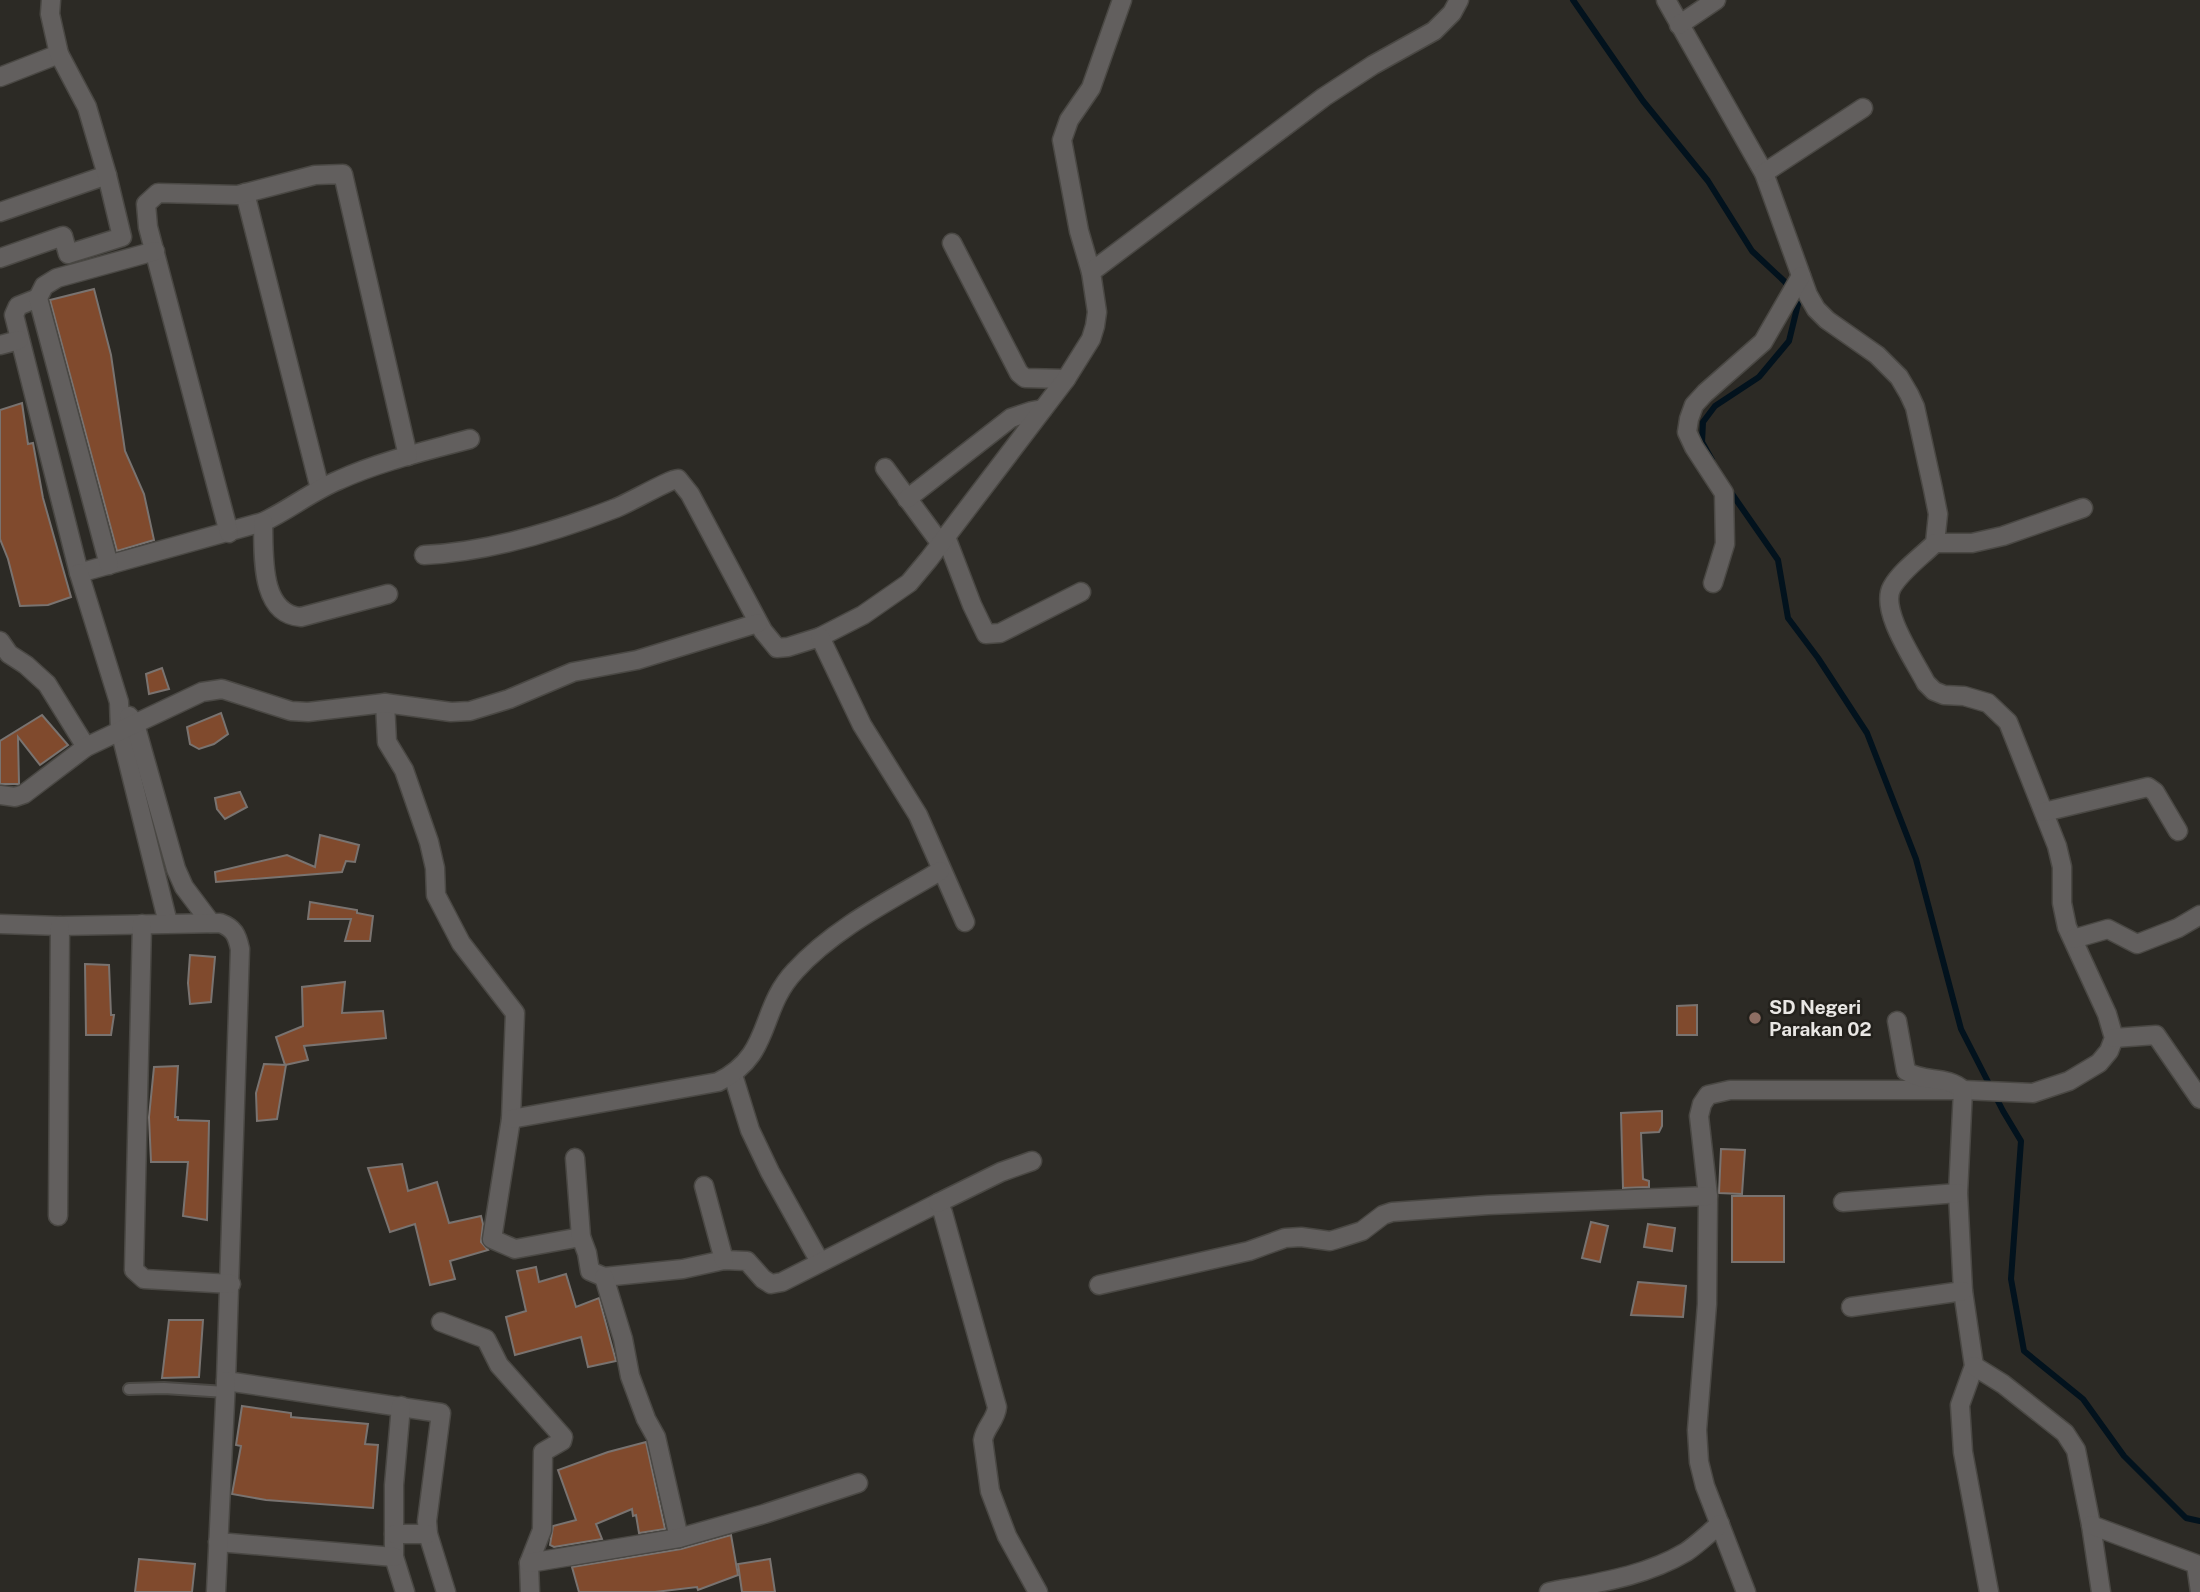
<svg xmlns="http://www.w3.org/2000/svg" width="2200" height="1592" font-family="'Public Sans',sans-serif">
<style>
.lines{fill:none;stroke-linecap:round;stroke-linejoin:round}
.stream{stroke:#02121d;stroke-width:6}
.building{fill:#804a2d;stroke:#797370;stroke-width:2}
.service-casing{stroke:#4a4844;stroke-width:14}
.minor-casing{stroke:#4a4844;stroke-width:21}
.service{stroke:#625f5e;stroke-width:10}
.minor{stroke:#625f5e;stroke-width:18}
.education-dot{fill:#8d6e63;stroke:#23211c;stroke-width:2.5}
.labels{text-anchor:middle;dominant-baseline:central;stroke-width:5;stroke-linejoin:round;paint-order:stroke}
.poi-label{font-size:19px;font-weight:bold;fill:#e9e7e4;stroke:#23211c;text-anchor:start}
</style>
<rect width="100%" height="100%" fill="#2c2a25"/>
<g class="lines">
<!-- stream -->
<g class="stream">
<path d="M 1573,0 L 1643,101 L 1708,181 L 1752,251 L 1784,281 L 1799,300 L 1789,341 L 1759,377 L 1715,406 L 1703,422 L 1702,442 L 1712,460"/>
<path d="M 1730,491 L 1778,560 L 1788,618 L 1818,658 L 1867,733 L 1916,859 L 1961,1029 L 2003,1111 L 2021,1141 L 2011,1279 L 2024,1351 L 2083,1399 L 2124,1456 L 2186,1518 L 2200,1521"/>
</g>
</g>
<!-- building -->
<g class="building">
<path d="M 94,289 L 111,355 L 125,451 L 144,494 L 154,540 L 117,551 L 50,300 Z"/>
<path d="M 22,403 L 28,444 L 33,443 L 43,498 L 71,597 L 48,605 L 20,606 L 8,559 L 0,539 L 0,410 Z"/>
<path d="M 162,668 L 169,689 L 149,694 L 146,674 Z"/>
<path d="M 221,713 L 228,734 L 214,744 L 199,749 L 190,744 L 187,727 Z"/>
<path d="M 42,715 L 68,745 L 40,765 L 18,737 L 19,784 L 0,784 L 0,741 Z"/>
<path d="M 240,792 L 247,807 L 225,819 L 217,809 L 215,798 Z"/>
<path d="M 320,835 L 359,845 L 355,862 L 346,861 L 342,872 L 216,882 L 215,872 L 287,855 L 315,867 Z"/>
<path d="M 310,902 L 357,910 L 357,913 L 373,916 L 370,941 L 345,941 L 351,919 L 308,919 Z"/>
<path d="M 190,955 L 215,957 L 211,1002 L 190,1004 L 188,983 Z"/>
<path d="M 85,964 L 109,965 L 111,1015 L 114,1015 L 111,1035 L 86,1035 Z"/>
<path d="M 345,982 L 342,1013 L 383,1011 L 386,1038 L 304,1046 L 308,1060 L 285,1065 L 276,1037 L 303,1026 L 302,987 Z"/>
<path d="M 1697,1005 L 1697,1035 L 1677,1035 L 1677,1006 Z"/>
<path d="M 264,1064 L 286,1065 L 277,1119 L 257,1121 L 256,1093 Z"/>
<path d="M 178,1066 L 175,1117 L 178,1117 L 178,1120 L 209,1121 L 207,1220 L 183,1216 L 188,1162 L 151,1162 L 149,1117 L 154,1067 Z"/>
<path d="M 1662,1111 L 1662,1126 L 1659,1132 L 1641,1133 L 1643,1179 L 1649,1181 L 1649,1187 L 1623,1188 L 1621,1113 Z"/>
<path d="M 1721,1149 L 1745,1150 L 1742,1194 L 1719,1193 Z"/>
<path d="M 402,1164 L 408,1191 L 437,1182 L 449,1223 L 481,1216 L 483,1224 L 481,1242 L 488,1250 L 450,1261 L 455,1279 L 430,1285 L 415,1224 L 390,1232 L 368,1168 Z"/>
<rect x="1732" y="1196" width="52" height="66"/>
<path d="M 1591,1222 L 1608,1226 L 1600,1262 L 1582,1258 Z"/>
<path d="M 1648,1224 L 1675,1228 L 1672,1251 L 1644,1247 Z"/>
<path d="M 536,1267 L 539,1282 L 566,1274 L 576,1307 L 599,1298 L 616,1361 L 588,1367 L 581,1337 L 515,1355 L 506,1317 L 526,1311 L 517,1271 Z"/>
<path d="M 1638,1282 L 1686,1286 L 1683,1317 L 1631,1315 Z"/>
<path d="M 169,1320 L 203,1320 L 199,1377 L 162,1378 Z"/>
<path d="M 242,1406 L 291,1413 L 291,1417 L 368,1424 L 365,1444 L 378,1445 L 373,1508 L 266,1500 L 232,1494 L 241,1446 L 236,1445 Z"/>
<path d="M 646,1442 L 665,1529 L 639,1533 L 636,1515 L 633,1516 L 632,1509 L 596,1524 L 602,1539 L 554,1547 L 550,1545 L 553,1526 L 576,1520 L 558,1470 L 608,1452 Z"/>
<path d="M 731,1535 L 738,1575 L 698,1590 L 697,1587 L 655,1592 L 579,1592 L 572,1567 L 681,1549 Z"/>
<path d="M 139,1559 L 195,1564 L 192,1592 L 135,1592 Z"/>
<path d="M 770,1559 L 775,1592 L 742,1592 L 738,1564 Z"/>
</g>
<g class="lines">
<!-- service casing -->
<g class="service-casing">
<path id="service" d="M 129,1389 L 164,1388 L 226,1392"/>
</g>
<!-- minor casing -->
<g class="minor-casing">
<g id="minor">
<path d="M 1666,0 L 1764,173 L 1808,295 L 1816,309 L 1827,320 L 1877,355 L 1899,377 L 1909,394 L 1915,407 L 1933,489 L 1938,514 L 1935,543 C 1921,557 1902,570 1892,587 C 1879,610 1915,661 1926,683 L 1934,691 L 1944,695 L 1964,696 L 1988,703 L 2008,722 L 2057,846 L 2062,867 L 2062,903 L 2067,927 L 2107,1014 L 2114,1038 L 2109,1051 L 2099,1063 L 2069,1081 L 2033,1093 L 1963,1090 L 1730,1090 L 1708,1095 L 1702,1104 L 1699,1116 L 1708,1196 L 1707,1304 L 1697,1430 L 1699,1462 L 1705,1486 L 1746,1592"/>
<path d="M 1679,25 L 1716,0"/>
<path d="M 0,77 L 59,54"/>
<path d="M 1764,173 L 1863,108"/>
<path d="M 245,193 L 320,489"/>
<path d="M 0,212 L 107,175"/>
<path d="M 952,243 L 1019,373 L 1025,378 L 1066,379"/>
<path d="M 0,258 L 63,236 L 68,254 L 122,237 L 107,175 L 87,107 L 59,54 L 50,14 L 51,0"/>
<path d="M 1091,272 L 1079,231 L 1062,140 L 1069,120 L 1091,88 L 1122,0"/>
<path d="M 38,298 L 18,306 L 14,315 L 79,573 L 263,522 C 289,510 312,491 339,480 C 381,461 426,451 470,439"/>
<path d="M 0,345 L 19,340"/>
<path d="M 885,468 L 941,544"/>
<path d="M 907,499 L 1011,418 L 1032,411 L 1043,409"/>
<path d="M 263,522 C 264,553 259,614 301,617 L 388,594"/>
<path d="M 229,533 L 148,227 L 146,204 L 158,193 L 238,195 L 315,175 L 343,174 L 408,456"/>
<path d="M 946,537 L 972,605 L 986,634 L 1000,633 L 1081,592"/>
<path d="M 1935,543 L 1972,543 L 2003,536 L 2083,508"/>
<path d="M 424,555 C 486,552 557,531 616,508 C 629,503 670,479 678,479 L 690,494 L 763,631 L 777,648 L 788,647 L 820,637 L 863,615 L 909,583 L 929,559 L 1066,379 L 1091,339 L 1095,326 L 1097,312 L 1091,272 L 1324,97 L 1373,65 L 1434,31 L 1452,13 L 1459,0"/>
<path d="M 109,565 L 38,298 L 44,286 L 57,278 L 155,251"/>
<path d="M 79,573 L 119,702 L 120,730 L 168,923"/>
<path d="M 1713,583 L 1725,544 L 1724,493 L 1694,447 L 1687,432 L 1689,419 L 1694,405 L 1705,393 L 1763,342 L 1801,276"/>
<path d="M 820,637 L 862,725 L 918,815 L 965,922"/>
<path d="M 0,641 L 9,654 L 26,665 L 47,684 L 86,747"/>
<path d="M 385,703 L 387,742 L 404,770 L 429,842 L 435,868 L 436,895 L 461,943 L 515,1013 L 511,1119 L 492,1239 L 515,1249 L 581,1237"/>
<path d="M 129,716 L 135,724 L 176,869 L 184,887 L 211,923"/>
<path d="M 0,795 L 15,797 L 24,794 L 86,747 L 202,692 L 222,689 L 291,711 L 308,712 L 385,703 L 451,712 L 470,711 L 509,699 L 573,672 L 637,660 L 758,623"/>
<path d="M 2044,812 L 2148,787 L 2155,792 L 2178,831"/>
<path d="M 0,924 L 60,926 L 220,923 C 234,928 237,935 240,949 L 226,1381 L 441,1413 L 427,1521 L 428,1534 L 446,1592"/>
<path d="M 142,924 L 134,1270 L 144,1279 L 231,1284"/>
<path d="M 2073,939 L 2108,929 L 2137,944 L 2178,928 L 2200,915"/>
<path d="M 1897,1021 L 1906,1071 C 1923,1083 1947,1075 1963,1090 L 1958,1193 L 1963,1291 L 1974,1366 L 1960,1405 L 1963,1452 L 1989,1592"/>
<path d="M 2114,1038 L 2156,1035 L 2200,1099"/>
<path d="M 733,1075 L 750,1130 L 770,1172 L 820,1262"/>
<path d="M 511,1119 L 718,1082 C 773,1055 758,1010 795,971 C 834,928 891,900 940,871"/>
<path d="M 575,1158 L 581,1237 L 587,1253 L 590,1271 L 604,1277 L 683,1269 L 724,1260 L 747,1261 L 763,1279 L 771,1284 L 782,1282 L 938,1203 L 943,1213 L 997,1407 C 996,1420 985,1427 983,1440 L 990,1491 L 1007,1536 L 1038,1592"/>
<path d="M 704,1186 L 724,1260"/>
<path d="M 1843,1202 L 1958,1193"/>
<path d="M 938,1203 L 1001,1172 L 1032,1161"/>
<path d="M 58,1216 L 60,926"/>
<path d="M 604,1277 L 623,1339 L 630,1376 L 646,1419 L 656,1437 L 679,1538"/>
<path d="M 1099,1285 L 1249,1251 L 1285,1238 L 1301,1237 L 1330,1241 L 1337,1239 L 1362,1231 L 1383,1215 L 1392,1212 L 1488,1205 L 1708,1196"/>
<path d="M 1851,1307 L 1963,1291"/>
<path d="M 441,1322 L 486,1339 L 499,1365 L 563,1437 L 562,1441 L 543,1452 L 542,1530 L 529,1563 L 530,1592"/>
<path d="M 1974,1366 L 2003,1384 L 2065,1433 L 2076,1450 L 2091,1525 L 2101,1592"/>
<path d="M 401,1406 L 394,1485 L 394,1557 L 405,1592"/>
<path d="M 2091,1525 L 2196,1564 L 2200,1592"/>
<path d="M 394,1534 L 428,1534"/>
<path d="M 218,1542 L 394,1557"/>
<path d="M 529,1563 L 679,1538 L 764,1514 L 858,1483"/>
<path d="M 216,1592 L 226,1381"/>
<path d="M 1549,1592 C 1596,1583 1644,1577 1686,1552 C 1698,1544 1709,1533 1720,1524"/>
</g>
</g>
<!-- service -->
<use href="#service" class="service"/>
<!-- minor -->
<use href="#minor" class="minor"/>
</g>
<!-- markers -->
<circle class="education-dot" cx="1755" cy="1018" r="7"/>
<g class="labels">
<!-- poi labels -->
<g class="poi-label">
<text x="1769" y="1007">SD Negeri<tspan x="1769" dy="22">Parakan 02</tspan></text>
</g>
</g>
</svg>
